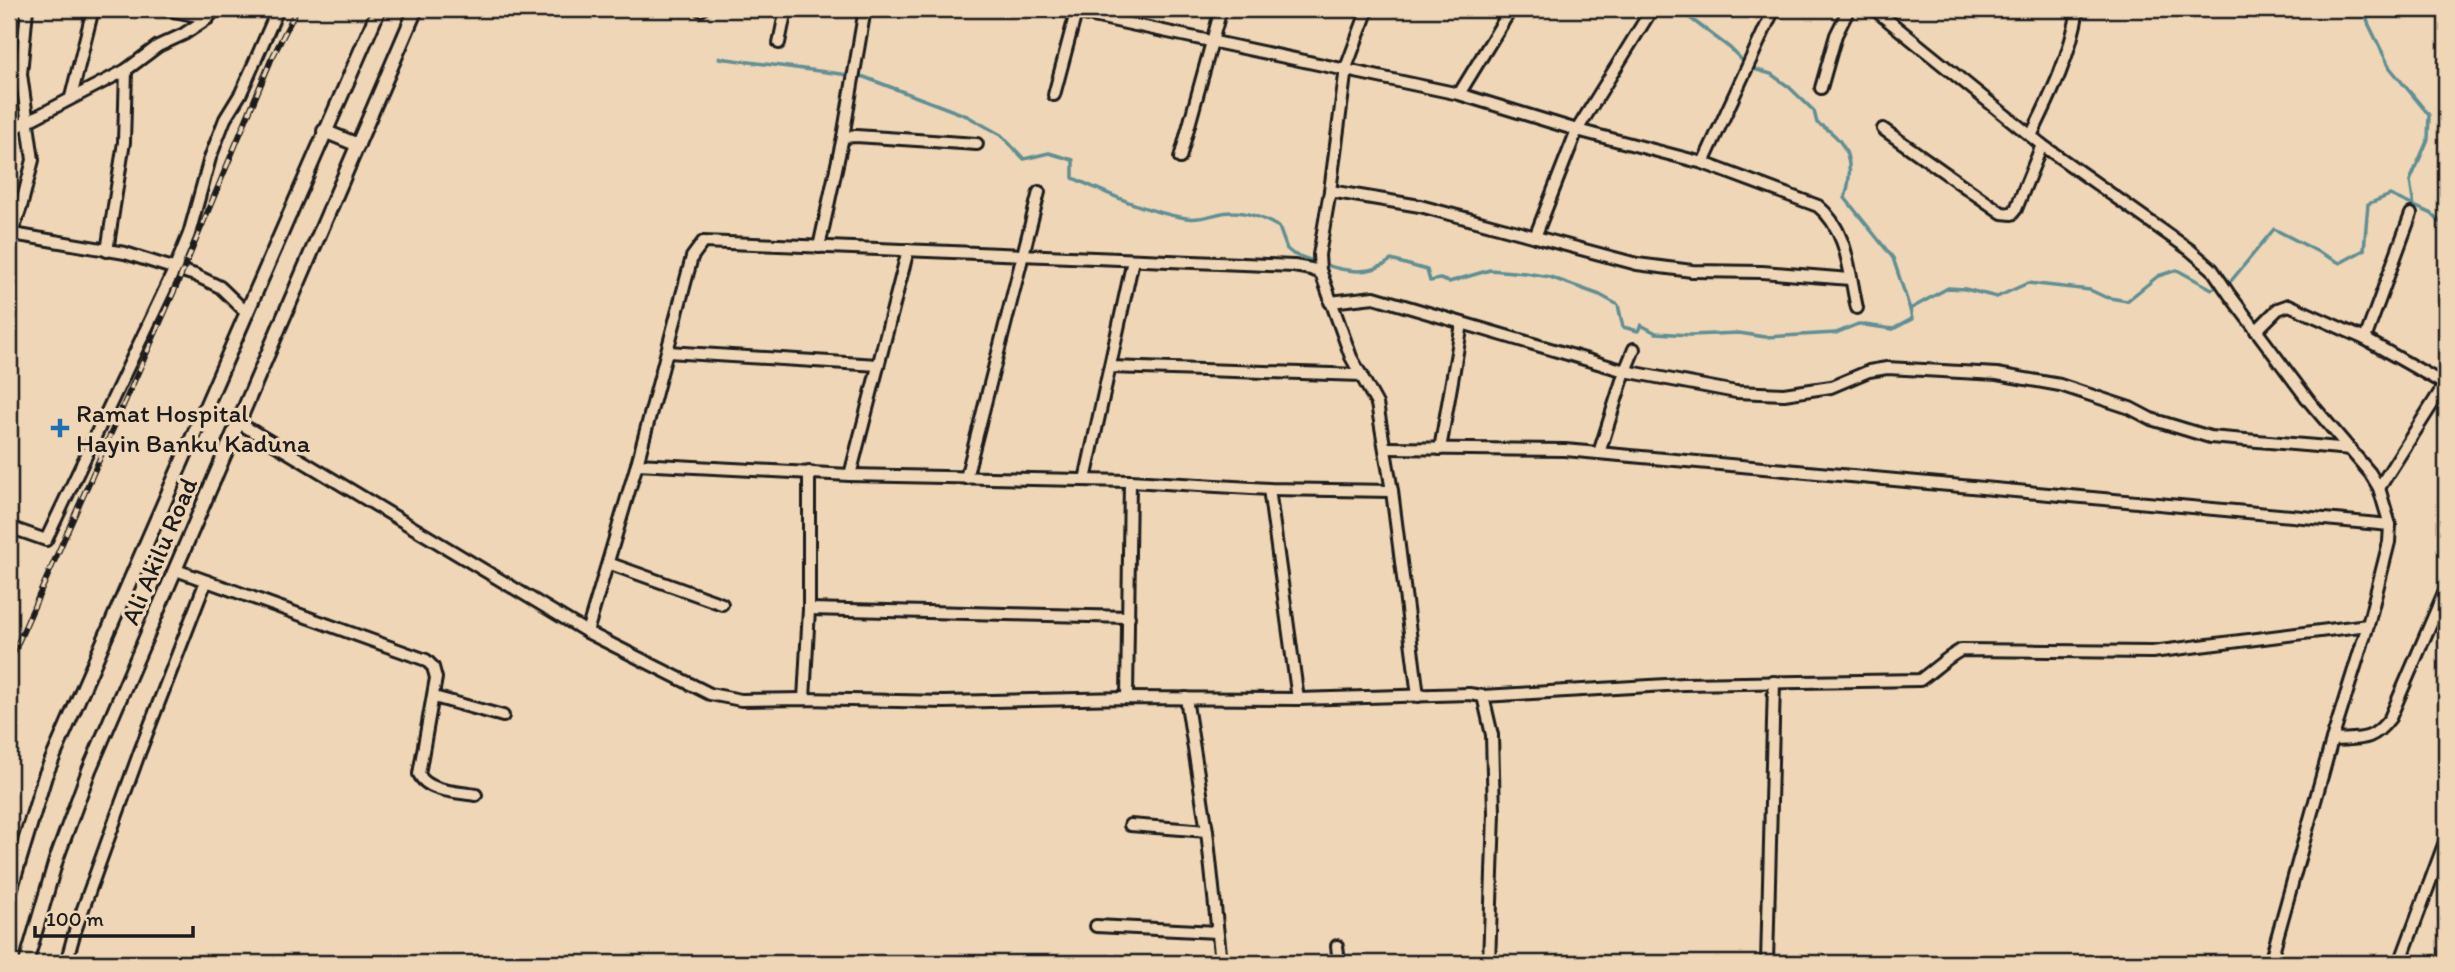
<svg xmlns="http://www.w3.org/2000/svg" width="2455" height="972" font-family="Itim,sans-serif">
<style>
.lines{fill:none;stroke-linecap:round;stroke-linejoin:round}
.stream{stroke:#5f8f94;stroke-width:3.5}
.minor-casing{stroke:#1c1c1c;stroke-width:16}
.major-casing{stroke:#1c1c1c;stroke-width:18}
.minor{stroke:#eed6b6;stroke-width:10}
.major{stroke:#eed6b6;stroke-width:12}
.rail-casing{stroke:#1c1c1c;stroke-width:6}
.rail{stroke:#eed6b6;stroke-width:3.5;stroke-dasharray:10;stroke-linecap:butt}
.poi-dot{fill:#1f6fb2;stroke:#eed6b6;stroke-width:2.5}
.labels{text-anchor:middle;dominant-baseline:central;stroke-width:7;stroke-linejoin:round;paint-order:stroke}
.poi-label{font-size:26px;fill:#1c1c1c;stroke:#eed6b6;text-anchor:start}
.street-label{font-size:26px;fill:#1c1c1c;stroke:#eed6b6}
</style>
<rect width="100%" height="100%" fill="#eed6b6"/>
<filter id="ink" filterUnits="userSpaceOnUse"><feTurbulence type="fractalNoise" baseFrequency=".0143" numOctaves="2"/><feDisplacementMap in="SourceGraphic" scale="14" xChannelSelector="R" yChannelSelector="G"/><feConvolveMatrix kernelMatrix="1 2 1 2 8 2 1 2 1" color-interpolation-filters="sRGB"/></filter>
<g filter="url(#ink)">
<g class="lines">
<!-- stream -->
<g class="stream">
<path d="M 2365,9 L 2368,23 L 2390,68 L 2429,115 L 2428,139 L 2410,181 L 2414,207"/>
<path d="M 1682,12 L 1730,48 L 1750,68 L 1771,74 L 1789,87 L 1814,111 L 1817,123 C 1849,140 1855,164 1845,198 L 1893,258 L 1910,309 L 1948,288 L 1965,289 L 1997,297 L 2028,283 L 2090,290 L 2105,297 L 2127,301 L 2158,276 L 2177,270 L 2212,289 L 2231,281 L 2274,229 L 2340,263 L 2364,250 L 2368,204 L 2390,195 L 2432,214 L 2446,228"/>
<path d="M 719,58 L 864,77 L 967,116 L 1001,135 L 1024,159 L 1049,153 L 1073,160 L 1073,178 C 1108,194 1147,212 1186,218 C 1204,221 1218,211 1233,212 C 1250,212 1265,219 1279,227 L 1287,249 L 1293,254 C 1323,264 1363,283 1391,260 L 1427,270 L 1430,281 L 1440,279 L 1449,282 L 1490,270 L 1525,273 L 1550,277 L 1600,295 L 1618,305 L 1623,327 L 1638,331 L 1641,325 L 1656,333 L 1690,335 L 1739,333 L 1765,337 L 1836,333 L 1858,324 L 1893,329 L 1912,319 L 1910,309"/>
</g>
<!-- minor casing -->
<g class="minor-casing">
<g id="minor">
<path d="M 164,9 L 208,18"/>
<path d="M 1060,9 L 1459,94 L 1577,130 L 1703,163 L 1818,206 C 1848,230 1849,273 1857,308"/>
<path d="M 1368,9 L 1346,68 L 1330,191 L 1319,255 L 1320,270 L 1351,357 L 1377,404 L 1392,491 L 1418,696"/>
<path d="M 1874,9 L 2042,145 L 2190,250 L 2212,269 L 2229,294 L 2309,401 L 2370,473 L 2379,488 L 2390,525 L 2389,542 L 2368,625 L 2332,740 L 2270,963"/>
<path d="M 701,10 L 701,9"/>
<path d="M 779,43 L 786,9"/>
<path d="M 1821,88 L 1836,35 L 1849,9"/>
<path d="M 1459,94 L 1511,9"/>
<path d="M 1054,95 L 1077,9"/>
<path d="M 71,97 L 93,9"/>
<path d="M 1883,129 L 2002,213 L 2012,214 L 2016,209 L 2042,145"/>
<path d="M 9,131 L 126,70 L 158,46 L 184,34 L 208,18 L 215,9"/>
<path d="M 2031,136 C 2051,95 2071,54 2078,9"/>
<path d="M 843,137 L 856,136 L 977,144"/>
<path d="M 1180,158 L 1221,9"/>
<path d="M 1703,163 L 1774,9"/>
<path d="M 1330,191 L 1420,206 L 1637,264 L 1692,271 L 1762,272 L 1850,279"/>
<path d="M 13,234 L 125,253 L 195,275 L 220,287 L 245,311"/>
<path d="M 1535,237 L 1577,130 L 1652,9"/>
<path d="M 9,242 L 21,207 L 33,160 L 21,74 L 27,9"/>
<path d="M 819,247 L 843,137 L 865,9"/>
<path d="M 107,251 L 124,142 L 126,70"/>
<path d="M 1330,302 L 1374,297 L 1625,371 L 1736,392 L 1784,394 L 1831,387 L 1869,371 L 1887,368 L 1997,374 L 2060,385 L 2130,408 L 2151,419 L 2210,437 L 2351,449"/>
<path d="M 2256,331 L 2278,309 L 2289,305 L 2365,339 L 2446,385"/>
<path d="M 2365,339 L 2411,214"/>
<path d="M 668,352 L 878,365"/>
<path d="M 1110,367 L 1362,375"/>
<path d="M 2439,381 L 2446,367"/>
<path d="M 239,423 L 587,632 L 710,694 L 741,700 L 804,699 L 944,702 L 1127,698 L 1298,699 L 1469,694 L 1483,696 L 1683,684 L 1920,680 C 1934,670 1946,658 1961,650 L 2152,652 L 2368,625"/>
<path d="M 1386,448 L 1565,450 L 2390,525"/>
<path d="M 1440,449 L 1462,324"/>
<path d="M 1599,453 L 1625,371 L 1634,349"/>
<path d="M 637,464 L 850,475 L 1130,481 L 1269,489 L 1392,491"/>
<path d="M 850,475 L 908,250"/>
<path d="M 966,478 L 1039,192"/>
<path d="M 1085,480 L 1133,260"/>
<path d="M 2379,488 L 2445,384"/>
<path d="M 1269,489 L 1298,699"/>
<path d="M 9,527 L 46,540 L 175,268 L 189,234 L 210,158 L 225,119 L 241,93 L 278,9"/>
<path d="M 608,563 L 722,604"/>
<path d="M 176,570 L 426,660 L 433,667 L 436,678 L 419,774 C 427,792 459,792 476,795"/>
<path d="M 809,609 L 1129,617"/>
<path d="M 587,632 L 637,464 L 692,257 L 703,242 L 1294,266 L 1311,269 L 1321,273"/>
<path d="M 1483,696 L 1492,735 L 1494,813 L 1489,963"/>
<path d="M 434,697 L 503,716"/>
<path d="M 1127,698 L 1130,481"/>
<path d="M 1186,698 L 1207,831 L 1221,963"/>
<path d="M 804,699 L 809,609 L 809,472"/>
<path d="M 2332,740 C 2361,738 2371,743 2390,718 L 2446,588"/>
<path d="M 1130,825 L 1207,831"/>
<path d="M 1096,926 L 1217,932"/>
<path d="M 1337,946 L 1339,963"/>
<path d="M 66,963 L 75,931 L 140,751 L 206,581"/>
<path d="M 1767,963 L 1774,682"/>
<path d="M 2400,963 L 2446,839"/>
</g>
</g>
<!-- major casing -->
<g class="major-casing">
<g id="major">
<path d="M 324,131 L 358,145"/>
<path d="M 9,894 L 45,776 L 379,9"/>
<path d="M 26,963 L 56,860 L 89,770 L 416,9"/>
</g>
</g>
<!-- minor -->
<use href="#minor" class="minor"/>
<!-- major -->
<use href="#major" class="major"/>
<!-- rail casing -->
<g class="rail-casing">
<path id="rail" d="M 9,663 L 183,271 L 271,60 L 297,9"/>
</g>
<!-- rail -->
<use href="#rail" class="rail"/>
</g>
</g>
<!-- markers -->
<path class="poi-dot" d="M56.5 417.5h7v7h7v7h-7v7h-7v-7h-7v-7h7z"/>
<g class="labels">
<!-- poi labels -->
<g class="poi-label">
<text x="76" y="413">Ramat Hospital<tspan x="76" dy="30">Hayin Banku Kaduna</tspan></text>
</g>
<!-- street labels -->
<g class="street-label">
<text transform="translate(159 551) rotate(-67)">Ali Akilu Road</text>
</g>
</g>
<!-- margin -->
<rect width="2455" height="972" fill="none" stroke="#eed6b6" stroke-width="35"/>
<rect x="18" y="18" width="2420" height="937" fill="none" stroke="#1c1c1c" stroke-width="2.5" filter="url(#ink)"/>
<!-- scale -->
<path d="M35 926v10h158v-10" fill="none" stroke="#1c1c1c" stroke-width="3.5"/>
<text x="46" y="926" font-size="21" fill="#1c1c1c" stroke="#eed6b6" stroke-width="5" paint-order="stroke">100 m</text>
</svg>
